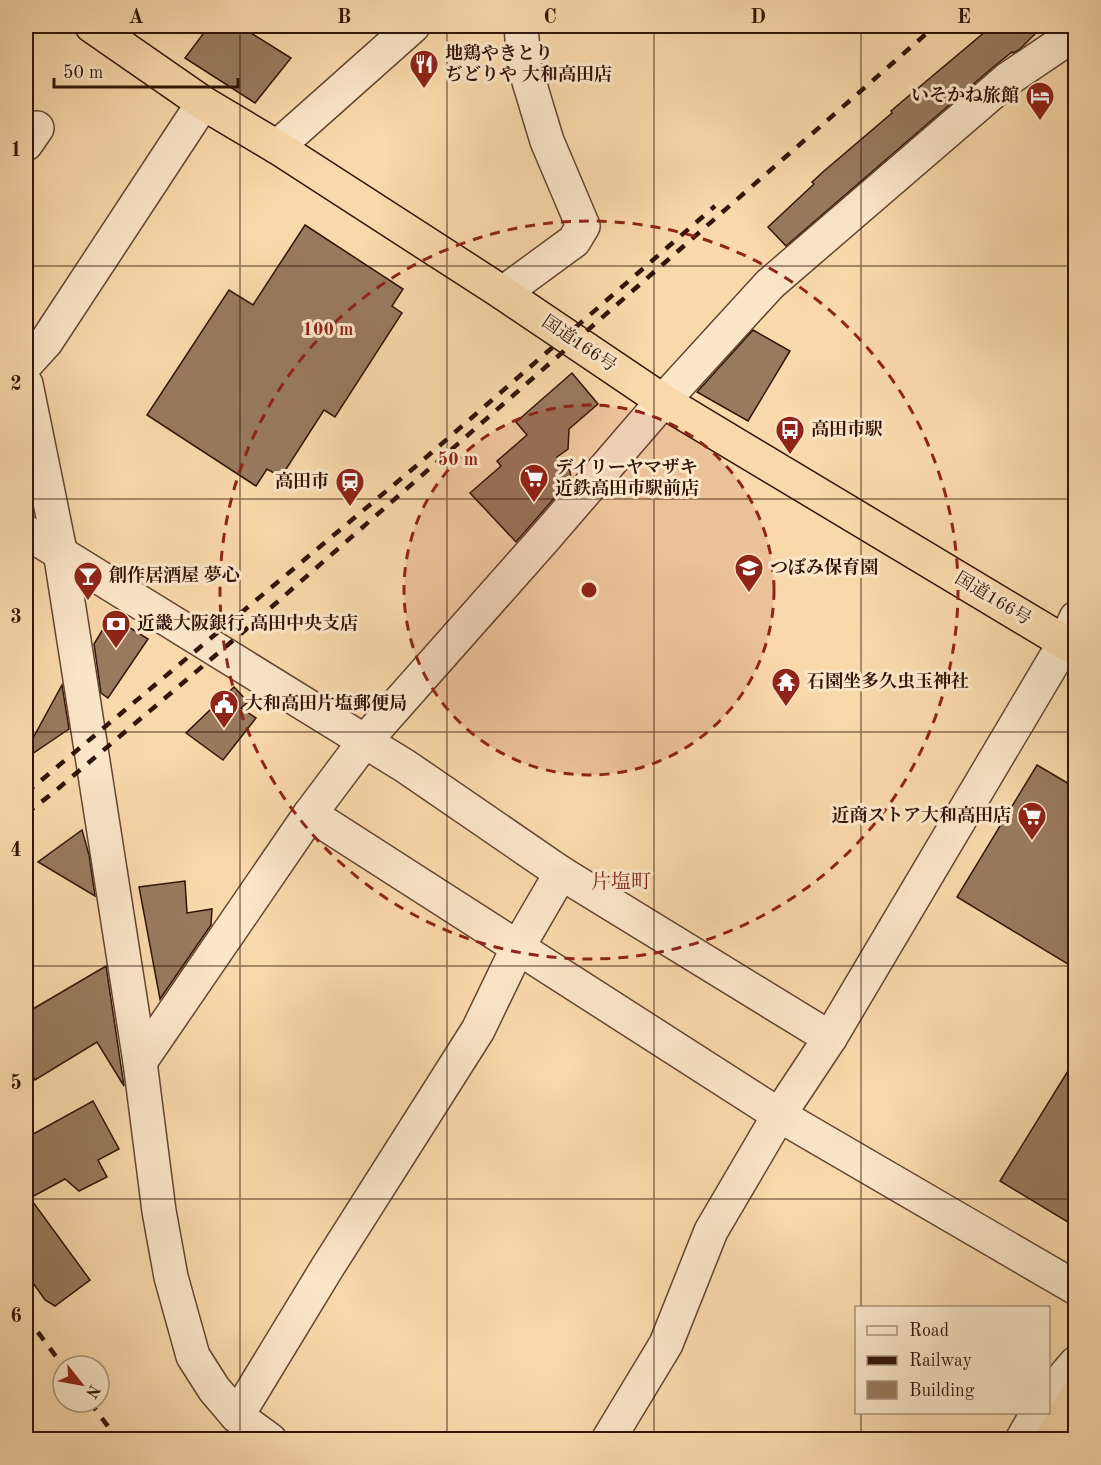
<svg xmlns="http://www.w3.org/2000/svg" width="1101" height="1465" font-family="'Old Standard TT','Noto Serif JP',serif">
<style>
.building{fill:#997a5d;stroke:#321409;stroke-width:1.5}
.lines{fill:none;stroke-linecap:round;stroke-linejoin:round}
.minor-casing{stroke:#644532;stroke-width:36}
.highway-casing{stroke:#321409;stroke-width:36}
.minor{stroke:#fbe6c8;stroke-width:33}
.highway{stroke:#f9d8ab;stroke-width:33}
.rail{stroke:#321409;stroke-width:4.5;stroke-dasharray:10 10;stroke-linecap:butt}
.grid{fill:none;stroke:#321409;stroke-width:1.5;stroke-opacity:0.55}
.ring{fill:none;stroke:#8f2418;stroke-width:3;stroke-dasharray:10 8}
.labels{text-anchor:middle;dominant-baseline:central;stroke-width:6;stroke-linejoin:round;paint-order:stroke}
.poi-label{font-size:18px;font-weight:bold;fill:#321409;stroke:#fbe6c8;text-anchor:start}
.street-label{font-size:18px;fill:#321409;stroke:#fbe6c8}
.neighbourhood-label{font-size:20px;fill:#7a1f14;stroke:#fbe6c8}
.centre{fill:#8f2418;stroke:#fbe6c8;stroke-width:3}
.ring-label{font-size:18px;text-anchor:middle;font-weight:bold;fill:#8f2418;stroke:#fbe6c8;stroke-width:6;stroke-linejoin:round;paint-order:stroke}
.neatline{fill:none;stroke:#321409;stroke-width:2}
.grid-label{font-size:20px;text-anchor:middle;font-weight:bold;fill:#321409}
</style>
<rect width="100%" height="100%" fill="#f9d8ab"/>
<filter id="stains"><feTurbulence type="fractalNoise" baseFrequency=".00333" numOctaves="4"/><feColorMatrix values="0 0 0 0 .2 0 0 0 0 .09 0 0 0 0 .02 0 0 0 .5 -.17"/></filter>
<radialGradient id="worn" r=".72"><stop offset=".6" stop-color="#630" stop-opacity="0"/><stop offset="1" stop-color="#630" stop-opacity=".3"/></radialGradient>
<!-- building -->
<g class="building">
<path d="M 209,26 L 240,26 L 291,58 L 255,103 L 185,58 Z"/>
<path d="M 992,26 L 1043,26 L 1020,49 L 1013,53 L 1012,52 L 992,68 L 786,246 L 768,227 L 814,184 L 812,182 L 824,171 L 892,113 L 891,111 L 911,94 Z"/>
<path d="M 305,225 L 403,289 L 392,306 L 402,313 L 335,417 L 324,410 L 281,477 L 267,469 L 256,486 L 147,415 L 229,290 L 253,305 Z"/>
<path d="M 753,330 L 790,351 L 748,421 L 697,392 Z"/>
<path d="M 572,373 L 598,404 L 569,429 L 568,449 L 557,457 L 570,471 L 571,479 L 516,542 L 470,493 L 501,466 L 497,461 L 527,435 L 516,422 Z"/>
<path d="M 111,616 L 148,639 L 108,698 L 101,693 L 94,644 Z"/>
<path d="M 62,685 L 69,729 L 26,758 L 26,751 Z"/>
<path d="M 234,687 L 248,702 L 241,708 L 256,718 L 223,760 L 186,733 Z"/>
<path d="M 1037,765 L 1076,788 L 1076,969 L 957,897 Z"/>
<path d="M 82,830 L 89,855 L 95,896 L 38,862 Z"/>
<path d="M 185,881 L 187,913 L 212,909 L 211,925 L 160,999 L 139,887 Z"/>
<path d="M 106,966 L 124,1086 L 97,1042 L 35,1080 L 26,1064 L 26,1013 Z"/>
<path d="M 1076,1058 L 1076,1227 L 1000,1181 Z"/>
<path d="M 93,1101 L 119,1149 L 98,1160 L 107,1177 L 79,1191 L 65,1179 L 30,1198 L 90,1280 L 55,1306 L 45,1300 L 26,1273 L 26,1138 Z"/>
</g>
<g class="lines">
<!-- minor casing -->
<g class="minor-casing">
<g id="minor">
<path d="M 26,144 L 37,128"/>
<path d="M 277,147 L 413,26"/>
<path d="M 503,293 L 574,241 L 583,226 L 547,141 L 524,65 L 521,26"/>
<path d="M 26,364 L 46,342 L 203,103"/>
<path d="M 26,384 L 60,551 L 140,1062 L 159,1211 L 171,1277 L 193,1356 L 214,1389 L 237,1416 L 270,1440"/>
<path d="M 26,532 L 405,766 L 561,873 L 830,1038"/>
<path d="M 310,814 L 779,1115 L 1076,1288"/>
<path d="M 140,1062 L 310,814 L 364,742 L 543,540 L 663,401 L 770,284 L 1008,79 L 1076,33"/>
<path d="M 1048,1396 L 1076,1363"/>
<path d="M 237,1416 L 327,1268 L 478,1030 L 518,947 L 561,873"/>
<path d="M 608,1440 L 666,1344 L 711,1231 L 779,1115 L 830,1038 L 1065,642 L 1076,618"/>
<path d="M 1022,1440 L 1038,1412"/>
</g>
</g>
<!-- highway casing -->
<g class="highway-casing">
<g id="highway">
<path d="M 92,26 L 203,103 L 277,147 L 503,293 L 663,401 L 1076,649"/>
<path d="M 1051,1440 L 1076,1397"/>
</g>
</g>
<!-- minor -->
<use href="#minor" class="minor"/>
<!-- highway -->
<use href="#highway" class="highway"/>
<!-- rail -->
<g class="rail">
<path d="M 26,793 L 415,467 L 715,206"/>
<path d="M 26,814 L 54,792 L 243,632 L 935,26"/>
<path d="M 26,1316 L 63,1366"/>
<path d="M 90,1402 L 118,1440"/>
</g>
</g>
<!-- grid -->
<path class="grid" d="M 240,26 L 240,1440M 447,26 L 447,1440M 654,26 L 654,1440M 861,26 L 861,1308M 26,266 L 1076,266M 26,499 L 1076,499M 26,732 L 1076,732M 26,966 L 1076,966M 26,1199 L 1076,1199M 861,1412 L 861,1440"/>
<!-- distance rings -->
<circle cx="589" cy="590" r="185" fill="#8f2418" fill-opacity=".12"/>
<g class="ring">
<circle cx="589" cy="590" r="185"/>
<circle cx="589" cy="590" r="369"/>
</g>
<!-- icons -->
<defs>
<g id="restaurant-pin" transform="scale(1.5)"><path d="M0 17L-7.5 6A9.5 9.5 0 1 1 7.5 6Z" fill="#8f2418" stroke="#fbe6c8"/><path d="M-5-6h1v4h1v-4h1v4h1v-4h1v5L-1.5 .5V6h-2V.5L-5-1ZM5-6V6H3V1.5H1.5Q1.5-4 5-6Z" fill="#fff"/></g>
<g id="hotel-pin" transform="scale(1.5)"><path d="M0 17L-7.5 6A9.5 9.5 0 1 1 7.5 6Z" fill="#8f2418" stroke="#fbe6c8"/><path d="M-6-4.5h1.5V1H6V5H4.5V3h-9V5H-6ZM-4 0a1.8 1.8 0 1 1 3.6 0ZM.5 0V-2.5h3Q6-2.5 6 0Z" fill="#fff"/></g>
<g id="bus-pin" transform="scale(1.5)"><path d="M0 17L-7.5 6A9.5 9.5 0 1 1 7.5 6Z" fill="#8f2418" stroke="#fbe6c8"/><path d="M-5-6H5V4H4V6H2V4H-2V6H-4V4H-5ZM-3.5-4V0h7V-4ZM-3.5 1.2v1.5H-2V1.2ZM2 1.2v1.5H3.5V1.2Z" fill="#fff"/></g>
<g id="supermarket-pin" transform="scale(1.5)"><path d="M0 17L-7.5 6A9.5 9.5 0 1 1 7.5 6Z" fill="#8f2418" stroke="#fbe6c8"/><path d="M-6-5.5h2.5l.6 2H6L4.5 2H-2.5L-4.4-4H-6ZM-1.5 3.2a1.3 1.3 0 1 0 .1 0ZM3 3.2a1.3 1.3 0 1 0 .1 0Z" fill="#fff"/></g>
<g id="station-pin" transform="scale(1.5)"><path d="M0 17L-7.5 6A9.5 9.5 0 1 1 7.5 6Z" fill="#8f2418" stroke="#fbe6c8"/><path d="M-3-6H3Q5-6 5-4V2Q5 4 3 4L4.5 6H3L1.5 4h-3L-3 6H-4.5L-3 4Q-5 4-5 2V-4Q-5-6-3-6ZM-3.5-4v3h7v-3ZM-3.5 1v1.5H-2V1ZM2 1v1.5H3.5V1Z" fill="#fff"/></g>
<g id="school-pin" transform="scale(1.5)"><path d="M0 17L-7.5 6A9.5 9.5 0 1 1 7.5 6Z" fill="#8f2418" stroke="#fbe6c8"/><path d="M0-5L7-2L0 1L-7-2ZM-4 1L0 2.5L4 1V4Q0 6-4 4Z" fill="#fff"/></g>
<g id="bar-pin" transform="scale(1.5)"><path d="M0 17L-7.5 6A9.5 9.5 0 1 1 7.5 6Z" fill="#8f2418" stroke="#fbe6c8"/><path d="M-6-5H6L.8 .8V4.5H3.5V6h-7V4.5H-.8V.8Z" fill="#fff"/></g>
<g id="bank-pin" transform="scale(1.5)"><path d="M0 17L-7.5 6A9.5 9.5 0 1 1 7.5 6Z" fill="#8f2418" stroke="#fbe6c8"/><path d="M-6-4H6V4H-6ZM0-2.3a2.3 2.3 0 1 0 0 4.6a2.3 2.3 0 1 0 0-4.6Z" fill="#fff"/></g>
<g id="temple-pin" transform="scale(1.5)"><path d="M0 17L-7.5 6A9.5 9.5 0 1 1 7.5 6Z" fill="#8f2418" stroke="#fbe6c8"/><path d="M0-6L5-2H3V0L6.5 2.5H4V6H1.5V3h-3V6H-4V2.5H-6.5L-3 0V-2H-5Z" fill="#fff"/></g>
<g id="civic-pin" transform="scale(1.5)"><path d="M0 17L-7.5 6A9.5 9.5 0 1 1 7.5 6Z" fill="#8f2418" stroke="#fbe6c8"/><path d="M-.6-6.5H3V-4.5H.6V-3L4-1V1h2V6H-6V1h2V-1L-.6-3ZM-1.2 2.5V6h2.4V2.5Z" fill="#fff"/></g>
</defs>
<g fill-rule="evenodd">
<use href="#restaurant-pin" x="424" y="64"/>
<use href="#hotel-pin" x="1040" y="96"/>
<use href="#bus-pin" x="790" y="430"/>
<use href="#supermarket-pin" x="534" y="478"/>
<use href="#station-pin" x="350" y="482"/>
<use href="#school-pin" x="749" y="568"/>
<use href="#bar-pin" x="88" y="576"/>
<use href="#bank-pin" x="116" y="624"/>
<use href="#temple-pin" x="786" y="682"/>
<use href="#civic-pin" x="224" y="704"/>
<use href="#supermarket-pin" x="1032" y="816"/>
</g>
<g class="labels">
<!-- poi labels -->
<g class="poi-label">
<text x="445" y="54">地鶏やきとり<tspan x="445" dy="21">ぢどりや 大和高田店</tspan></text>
<text x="1019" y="96" text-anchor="end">いそかね旅館</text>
<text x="811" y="430">高田市駅</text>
<text x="555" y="468">デイリーヤマザキ<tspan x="555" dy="21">近鉄高田市駅前店</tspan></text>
<text x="329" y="482" text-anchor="end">高田市</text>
<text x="770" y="568">つぼみ保育園</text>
<text x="109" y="576">創作居酒屋 夢心</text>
<text x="137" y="624">近畿大阪銀行 高田中央支店</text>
<text x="807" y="682">石園坐多久虫玉神社</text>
<text x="245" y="704">大和高田片塩郵便局</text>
<text x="1011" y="816" text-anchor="end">近商ストア大和高田店</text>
</g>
<!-- street labels -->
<g class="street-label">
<text transform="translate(579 344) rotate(34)">国道166号</text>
<text transform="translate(993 599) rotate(31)">国道166号</text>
</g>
<!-- neighbourhood labels -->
<g class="neighbourhood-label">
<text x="621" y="883">片塩町</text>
</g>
</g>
<circle cx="589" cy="590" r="9" class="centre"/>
<g class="ring-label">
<text x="328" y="335">100 m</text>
<text x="458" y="465">50 m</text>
</g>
<!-- margin -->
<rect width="1101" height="1465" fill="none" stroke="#f9d8ab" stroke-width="66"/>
<!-- legend -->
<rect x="855" y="1306" width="195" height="108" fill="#fbe6c8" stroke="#ab927c" stroke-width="1.5"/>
<rect x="867" y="1326" width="30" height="9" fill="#fbe6c8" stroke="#ab927c" stroke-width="1.5"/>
<text x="909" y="1336" font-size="18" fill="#321409">Road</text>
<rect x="867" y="1356" width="30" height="9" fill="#321409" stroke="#ab927c" stroke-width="1.5"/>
<text x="909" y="1366" font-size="18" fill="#321409">Railway</text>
<rect x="867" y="1381" width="30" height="18" fill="#997a5d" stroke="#ab927c" stroke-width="1.5"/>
<text x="909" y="1396" font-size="18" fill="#321409">Building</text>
<!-- north arrow -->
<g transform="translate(81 1384) rotate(121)"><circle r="28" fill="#fbe6c8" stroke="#ab927c" stroke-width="1.5"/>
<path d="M0-4.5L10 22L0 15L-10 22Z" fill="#8f2418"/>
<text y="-9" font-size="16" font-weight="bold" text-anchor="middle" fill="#321409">N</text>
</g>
<!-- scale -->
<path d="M54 78v9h184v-9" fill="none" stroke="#321409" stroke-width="3"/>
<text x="63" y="78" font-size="18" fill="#321409" stroke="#fbe6c8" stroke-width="4.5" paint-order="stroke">50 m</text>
<rect x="33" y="33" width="1035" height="1399" class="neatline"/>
<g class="grid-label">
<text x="136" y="23">A</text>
<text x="344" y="23">B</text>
<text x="550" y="23">C</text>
<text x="758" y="23">D</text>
<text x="964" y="23">E</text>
<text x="16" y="156">1</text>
<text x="16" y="390">2</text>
<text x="16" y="623">3</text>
<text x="16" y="856">4</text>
<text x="16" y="1089">5</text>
<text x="16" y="1322">6</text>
</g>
<rect width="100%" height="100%" filter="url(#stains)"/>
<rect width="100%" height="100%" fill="url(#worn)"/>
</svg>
